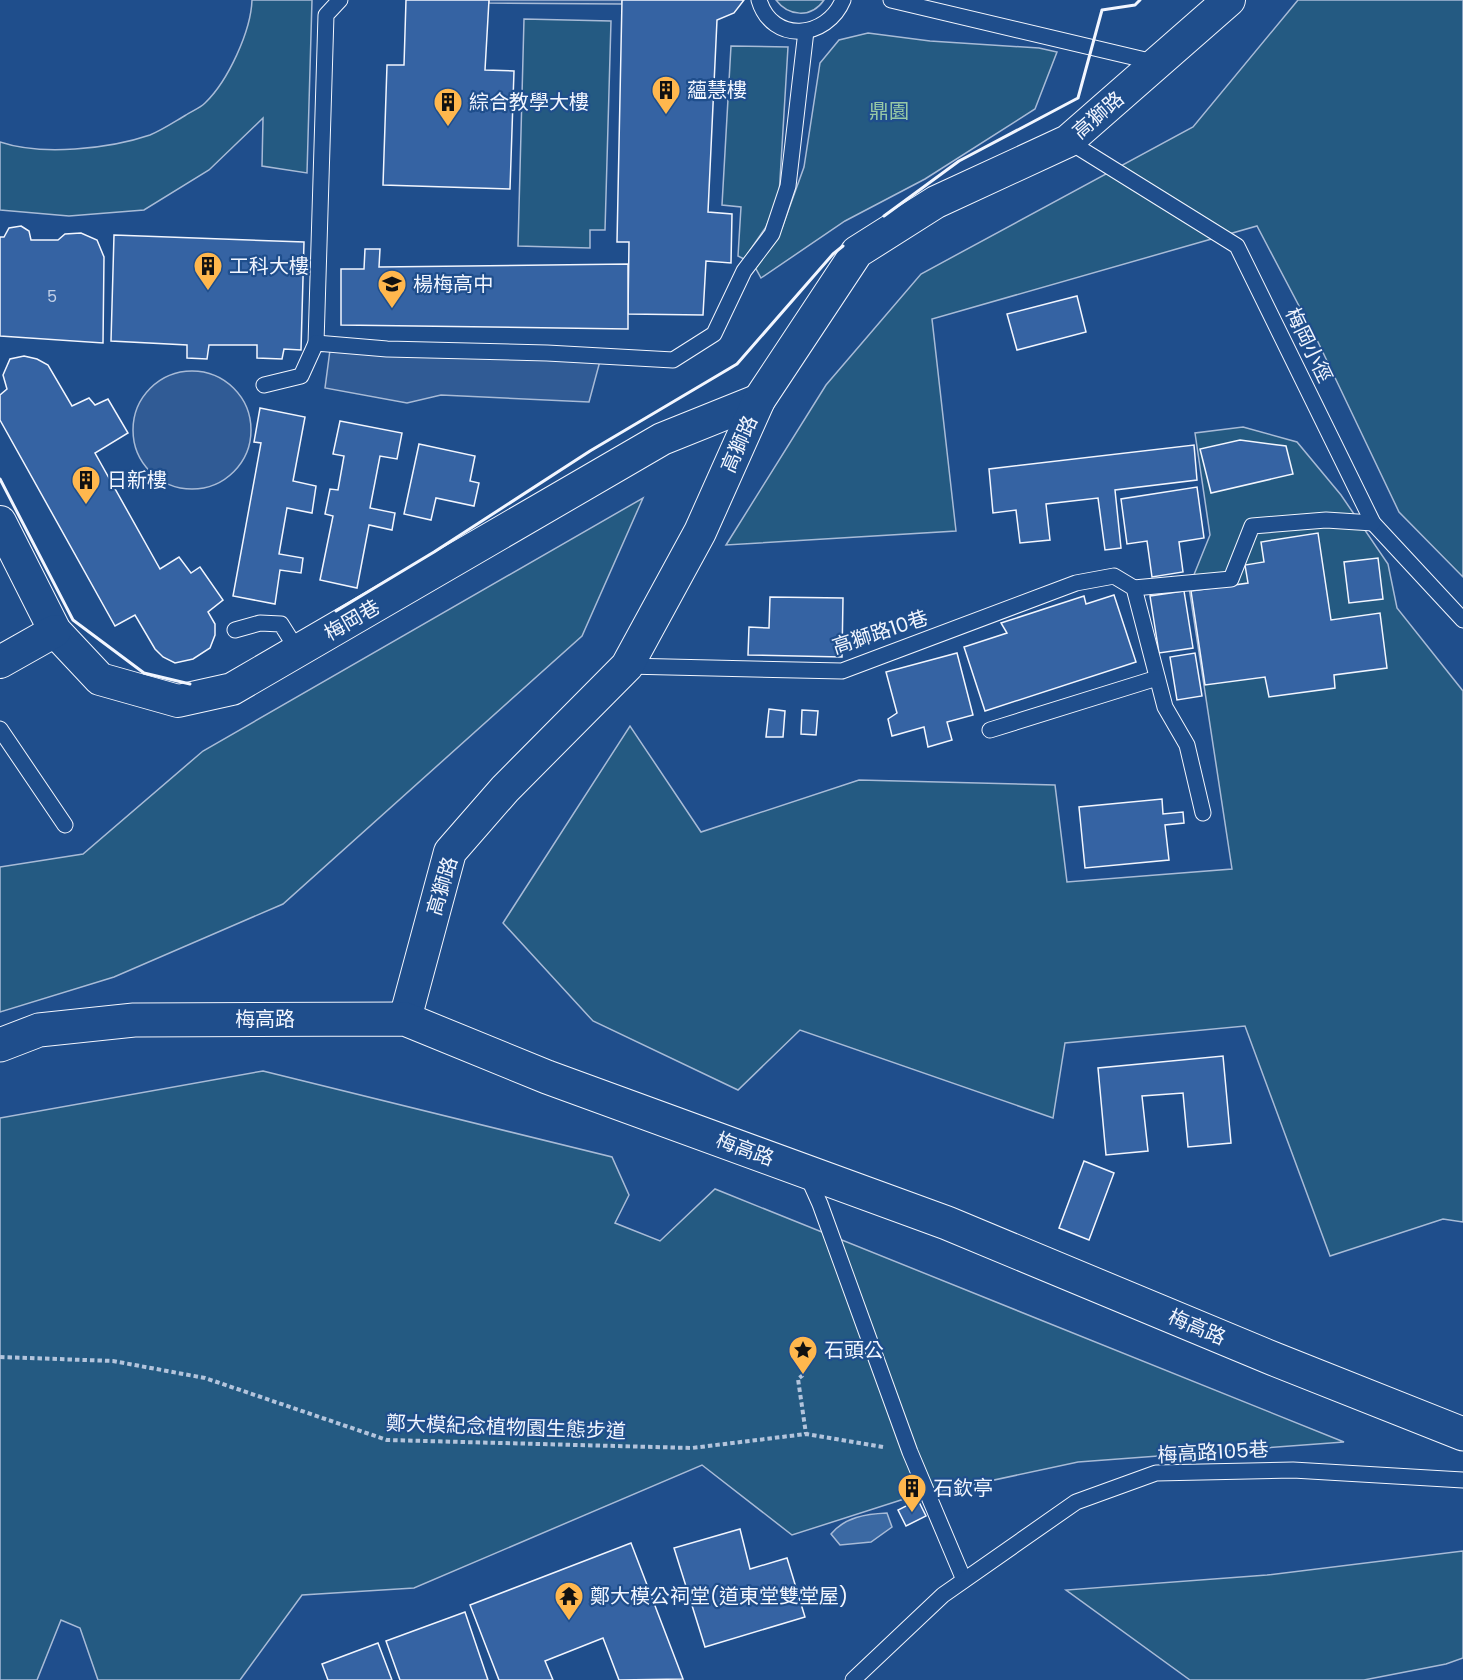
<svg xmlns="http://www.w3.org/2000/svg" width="1463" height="1680" font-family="Poppins,'Noto Sans TC',sans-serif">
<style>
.green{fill:#245a82;stroke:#a8bbd7;stroke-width:1.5}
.parking{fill:#305b95;stroke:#a8bbd7;stroke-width:1.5}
.water{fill:#3b69a3;stroke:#a8bbd7;stroke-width:1.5}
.building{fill:#3563a3;stroke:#f2f6ff;stroke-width:1.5}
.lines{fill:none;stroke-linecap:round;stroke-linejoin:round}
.service-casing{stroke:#f2f6ff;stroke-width:17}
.minor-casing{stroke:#f2f6ff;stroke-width:34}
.tertiary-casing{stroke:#f2f6ff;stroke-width:35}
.path{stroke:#b3c4dc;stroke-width:4;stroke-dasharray:4.5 3;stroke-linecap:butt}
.service{stroke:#1f4e8c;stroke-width:15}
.minor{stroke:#1f4e8c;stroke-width:32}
.tertiary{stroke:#1f4e8c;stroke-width:33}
.wall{stroke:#f2f6ff;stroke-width:3}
.labels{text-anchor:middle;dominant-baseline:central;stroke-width:4.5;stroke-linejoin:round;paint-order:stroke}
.number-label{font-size:16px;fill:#c3d1e8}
.poi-label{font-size:20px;fill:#f2f6ff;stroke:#1f4e8c;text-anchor:start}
.park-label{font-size:20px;fill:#97c8a6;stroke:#1f4e8c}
.street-label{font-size:20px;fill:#f2f6ff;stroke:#1f4e8c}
</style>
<rect width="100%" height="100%" fill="#1f4e8c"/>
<!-- green -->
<g class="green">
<path d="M 252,0 L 312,0 L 307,173 L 262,166 L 263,118 L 209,170 L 144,210 L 69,216 L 0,210 L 0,142 C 41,156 109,149 150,135 C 162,130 174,122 186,115 C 192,111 200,108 205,103 C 228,81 251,31 252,0 Z"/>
<path d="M 776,0 L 824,0 C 811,19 788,16 776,0 Z"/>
<path d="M 1298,0 L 1463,0 L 1463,577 L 1399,512 L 1318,342 L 1257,226 L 932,319 L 956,531 L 726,545 L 826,385 L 921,274 L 1193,127 Z"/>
<path d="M 524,19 L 611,21 L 605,230 L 590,230 L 590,248 L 518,246 Z"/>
<path d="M 868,33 L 930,41 L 1039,48 L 1057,52 L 1035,109 L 925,179 L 845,221 L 761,278 L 755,267 L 782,228 L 804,167 L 820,63 L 839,40 Z"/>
<path d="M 731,46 L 788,47 L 779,196 L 766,227 L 744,259 L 738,256 L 741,207 L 722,205 Z"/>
<path d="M 1243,427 L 1297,442 L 1341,495 L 1388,564 L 1397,608 L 1463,691 L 1463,1222 L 1443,1219 L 1330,1256 L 1245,1026 L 1065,1043 L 1053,1118 L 800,1030 L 738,1090 L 593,1021 L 503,923 L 630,726 L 701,832 L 859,780 L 1055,785 L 1067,882 L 1232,869 L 1189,587 L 1210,535 L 1195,433 Z"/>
<path d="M 643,498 L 582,636 L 283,904 L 114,977 L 0,1012 L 0,867 L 83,854 L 203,751 Z"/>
<path d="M 263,1071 L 612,1157 L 629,1195 L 615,1223 L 660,1241 L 715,1189 L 1344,1442 L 1078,1462 L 901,1500 L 792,1535 L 702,1465 L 414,1588 L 302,1595 L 240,1680 L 98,1680 L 80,1628 L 61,1620 L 37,1680 L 0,1680 L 0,1118 Z"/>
<path d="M 1463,1551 L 1463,1658 L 1446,1664 L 1364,1680 L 1190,1680 L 1066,1590 L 1267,1575 Z"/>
</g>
<!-- parking -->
<g class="parking">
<path d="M 489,0 L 622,0 L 622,4 L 489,3 Z"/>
<path d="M 330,350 L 426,356 L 600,361 L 589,402 L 441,395 L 407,403 L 325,388 Z"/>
<circle cx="192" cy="430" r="59"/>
</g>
<!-- water -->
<path class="water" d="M 887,1513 L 892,1527 L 871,1542 L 840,1545 L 831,1534 C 845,1517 866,1514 887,1513 Z"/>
<!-- building -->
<g class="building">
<path d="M 406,0 L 489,0 L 485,70 L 514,71 L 510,189 L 383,185 L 387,65 L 404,65 Z"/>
<path d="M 622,0 L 744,0 L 734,13 L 717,20 L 708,212 L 732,214 L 731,263 L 706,261 L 703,315 L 628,314 L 629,242 L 617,242 Z"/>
<path d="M 21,226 L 29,231 L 31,240 L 58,240 L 65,234 L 81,233 L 97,240 L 104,257 L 103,343 L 0,336 L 0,237 L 4,237 L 9,228 Z"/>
<path d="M 114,235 L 304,242 L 301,350 L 284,349 L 282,359 L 257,358 L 257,345 L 209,345 L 207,359 L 187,358 L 187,345 L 111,341 Z"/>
<path d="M 365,249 L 380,249 L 379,267 L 628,264 L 628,329 L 341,325 L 341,269 L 364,269 Z"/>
<path d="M 1077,296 L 1086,332 L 1017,350 L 1007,314 Z"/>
<path d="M 24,356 L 37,359 L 48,365 L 72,406 L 89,398 L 95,405 L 108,399 L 128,433 L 95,453 L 160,569 L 179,557 L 191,573 L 200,567 L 223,600 L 208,612 L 215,624 L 215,635 L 210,648 L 193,659 L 175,663 L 163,657 L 155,649 L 135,615 L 115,626 L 0,420 L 0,395 L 7,389 L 3,375 L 10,359 Z"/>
<path d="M 260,408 L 305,417 L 293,481 L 316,486 L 312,513 L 287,508 L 279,554 L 303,558 L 301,573 L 280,570 L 275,604 L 233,596 L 261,443 L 254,442 Z"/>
<path d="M 340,421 L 402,433 L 397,459 L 380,456 L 370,508 L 395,513 L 392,530 L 369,525 L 357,588 L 320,580 L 333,516 L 325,514 L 330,489 L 338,490 L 344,456 L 333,454 Z"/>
<path d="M 1240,440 L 1286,446 L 1293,474 L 1211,493 L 1200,449 Z"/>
<path d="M 419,444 L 475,456 L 470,481 L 479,483 L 474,506 L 436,498 L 431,520 L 404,514 Z"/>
<path d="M 1194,445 L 1197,480 L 1115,490 L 1121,548 L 1105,550 L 1098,498 L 1046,504 L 1050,540 L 1020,543 L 1016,510 L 993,513 L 989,469 Z"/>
<path d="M 1197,487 L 1204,538 L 1179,542 L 1183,572 L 1152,577 L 1147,541 L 1127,544 L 1121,499 Z"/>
<path d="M 1318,533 L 1331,620 L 1380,613 L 1387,668 L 1334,675 L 1335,688 L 1269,697 L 1265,677 L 1205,685 L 1191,591 L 1248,583 L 1245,565 L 1264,562 L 1261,542 Z"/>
<path d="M 1378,558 L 1383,599 L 1349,603 L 1344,562 Z"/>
<path d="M 1184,591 L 1193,648 L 1159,653 L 1150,596 Z"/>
<path d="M 1114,595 L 1136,662 L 985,711 L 964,647 L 1007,633 L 1001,623 L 1084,596 L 1086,604 Z"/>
<path d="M 770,597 L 843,598 L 842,657 L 748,655 L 749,627 L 769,628 Z"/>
<path d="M 957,653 L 973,715 L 947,722 L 952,740 L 928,747 L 924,727 L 892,736 L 888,719 L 897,713 L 886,672 Z"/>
<path d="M 1195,653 L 1202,696 L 1177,700 L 1170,657 Z"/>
<path d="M 769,709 L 785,711 L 783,737 L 766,737 Z"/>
<path d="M 802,710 L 818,711 L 816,735 L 801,734 Z"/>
<path d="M 1162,799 L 1163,814 L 1183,812 L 1184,823 L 1165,825 L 1169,860 L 1085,868 L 1079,807 Z"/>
<path d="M 1223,1056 L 1231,1143 L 1188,1147 L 1183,1093 L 1142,1096 L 1148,1151 L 1106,1155 L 1098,1068 Z"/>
<path d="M 1084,1161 L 1114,1173 L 1089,1240 L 1059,1228 Z"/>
<path d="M 918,1500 L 926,1516 L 906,1526 L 898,1510 Z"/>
<path d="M 740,1529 L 750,1569 L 787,1558 L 805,1617 L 705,1647 L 674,1548 Z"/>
<path d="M 631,1543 L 683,1679 L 619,1680 L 603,1638 L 545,1661 L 553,1680 L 499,1680 L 470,1605 Z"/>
<path d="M 465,1612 L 488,1680 L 400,1680 L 386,1641 Z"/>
<path d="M 378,1643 L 392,1680 L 328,1680 L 322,1664 Z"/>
</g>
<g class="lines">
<!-- service casing -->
<g class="service-casing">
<g id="service">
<path d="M 759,0 C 772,44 827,39 843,0"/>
<path d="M 891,0 L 1158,63"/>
<path d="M 1068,141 L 1237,246 L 1373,523 L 1463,620"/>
<path d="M 316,343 L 326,15 L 340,0"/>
<path d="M 264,385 L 301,376 L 316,343 L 387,349 L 547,353 L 673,360 L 714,334 L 744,271 L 772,234 L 788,186 L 806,31"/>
<path d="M 1134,588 L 1231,579 L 1252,526 L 1326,520 L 1373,523"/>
<path d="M 235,630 L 260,623 L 281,624 L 298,651"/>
<path d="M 627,666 L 842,671 L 1076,583 L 1114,576 L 1134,588 L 1165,707 L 1187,745 L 1203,813"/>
<path d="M 0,729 L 65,825"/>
<path d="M 990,730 L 1157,678"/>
<path d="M 807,1175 L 820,1204 L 910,1452 L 964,1580"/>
<path d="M 853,1680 L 943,1595 L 1076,1502 L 1156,1473 L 1293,1470 L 1463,1480"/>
</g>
</g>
<!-- minor casing -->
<g class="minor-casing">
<g id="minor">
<path d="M 0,522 L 55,631 L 100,679 L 178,701 L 232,689 L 662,439 L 759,400"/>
<path d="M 0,662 L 55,631"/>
<path d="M 405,1019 L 450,852 L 505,789 L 627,666 L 700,532 L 759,400 L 857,252 L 936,202 L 1068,141 L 1229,0"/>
</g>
</g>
<!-- tertiary casing -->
<g class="tertiary-casing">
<path id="tertiary" d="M 0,1045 L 39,1030 L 134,1020 L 405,1019 L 547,1077 L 947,1223 L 1274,1359 L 1463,1434"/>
</g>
<!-- path -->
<g class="path">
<path d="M 0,1357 L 113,1361 L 205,1378 L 387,1440 L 692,1448 L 806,1434 L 883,1447"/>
<path d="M 803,1375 L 798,1379 L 806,1434"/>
</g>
<!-- service -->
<use href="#service" class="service"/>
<!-- minor -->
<use href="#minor" class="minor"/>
<!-- tertiary -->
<use href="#tertiary" class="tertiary"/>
<!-- wall -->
<g class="wall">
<path d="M 884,216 L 959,161 L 1078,98 L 1102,10 L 1135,5 L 1140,0"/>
<path d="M 0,479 L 73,620 L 144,673 L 190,684"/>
<path d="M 336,611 L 434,552 L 590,451 L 737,364 L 833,254 L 843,246"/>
</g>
</g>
<!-- icons -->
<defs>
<g id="building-pin" transform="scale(1.5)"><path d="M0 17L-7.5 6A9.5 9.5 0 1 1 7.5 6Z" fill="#ffb74d" stroke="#1f4e8c"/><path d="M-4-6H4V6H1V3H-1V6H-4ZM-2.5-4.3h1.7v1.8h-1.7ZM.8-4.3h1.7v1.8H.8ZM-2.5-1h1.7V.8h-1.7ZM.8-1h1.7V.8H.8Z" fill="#111"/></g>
<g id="school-pin" transform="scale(1.5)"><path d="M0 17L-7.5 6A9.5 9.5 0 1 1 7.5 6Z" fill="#ffb74d" stroke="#1f4e8c"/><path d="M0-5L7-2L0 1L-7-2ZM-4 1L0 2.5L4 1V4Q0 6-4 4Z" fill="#111"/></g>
<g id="sight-pin" transform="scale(1.5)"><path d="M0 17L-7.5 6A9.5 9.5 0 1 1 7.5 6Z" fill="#ffb74d" stroke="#1f4e8c"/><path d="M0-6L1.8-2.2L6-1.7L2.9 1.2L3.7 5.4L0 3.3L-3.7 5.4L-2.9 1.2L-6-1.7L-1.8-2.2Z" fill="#111"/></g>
<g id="temple-pin" transform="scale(1.5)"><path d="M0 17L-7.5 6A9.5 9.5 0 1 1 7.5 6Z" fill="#ffb74d" stroke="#1f4e8c"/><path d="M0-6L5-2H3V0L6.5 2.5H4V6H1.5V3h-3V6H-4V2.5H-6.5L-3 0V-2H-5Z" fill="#111"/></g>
</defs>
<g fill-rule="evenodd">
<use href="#building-pin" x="666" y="90"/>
<use href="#building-pin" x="448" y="102"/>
<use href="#building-pin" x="208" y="266"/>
<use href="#school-pin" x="392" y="284"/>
<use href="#building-pin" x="86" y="480"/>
<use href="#sight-pin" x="803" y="1350"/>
<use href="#building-pin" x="912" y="1488"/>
<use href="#temple-pin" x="569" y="1596"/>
</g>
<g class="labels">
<!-- number labels -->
<g class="number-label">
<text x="52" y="296">5</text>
</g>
<!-- poi labels -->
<g class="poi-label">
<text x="687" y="90">蘊慧樓</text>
<text x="469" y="102">綜合教學大樓</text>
<text x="229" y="266">工科大樓</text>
<text x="413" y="284">楊梅高中</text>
<text x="107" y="480">日新樓</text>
<text x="824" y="1350">石頭公</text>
<text x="933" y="1488">石欽亭</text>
<text x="590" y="1596">鄭大模公祠堂(道東堂雙堂屋)</text>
</g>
<!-- park labels -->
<g class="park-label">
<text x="889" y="111">鼎園</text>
</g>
<!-- street labels -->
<g class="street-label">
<text transform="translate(1098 115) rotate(-41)">高獅路</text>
<text transform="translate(1309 345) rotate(64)">梅岡小徑</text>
<text transform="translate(739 444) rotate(-66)">高獅路</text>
<text transform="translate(352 620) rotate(-30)">梅岡巷</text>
<text transform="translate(880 632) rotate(-18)">高獅路10巷</text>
<text transform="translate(442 886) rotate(-73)">高獅路</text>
<text x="265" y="1019">梅高路</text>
<text transform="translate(745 1149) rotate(20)">梅高路</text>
<text transform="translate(1197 1327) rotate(23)">梅高路</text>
<text transform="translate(506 1427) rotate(2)">鄭大模紀念植物園生態步道</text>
<text transform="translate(1213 1452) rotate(-3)">梅高路105巷</text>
</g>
</g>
</svg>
